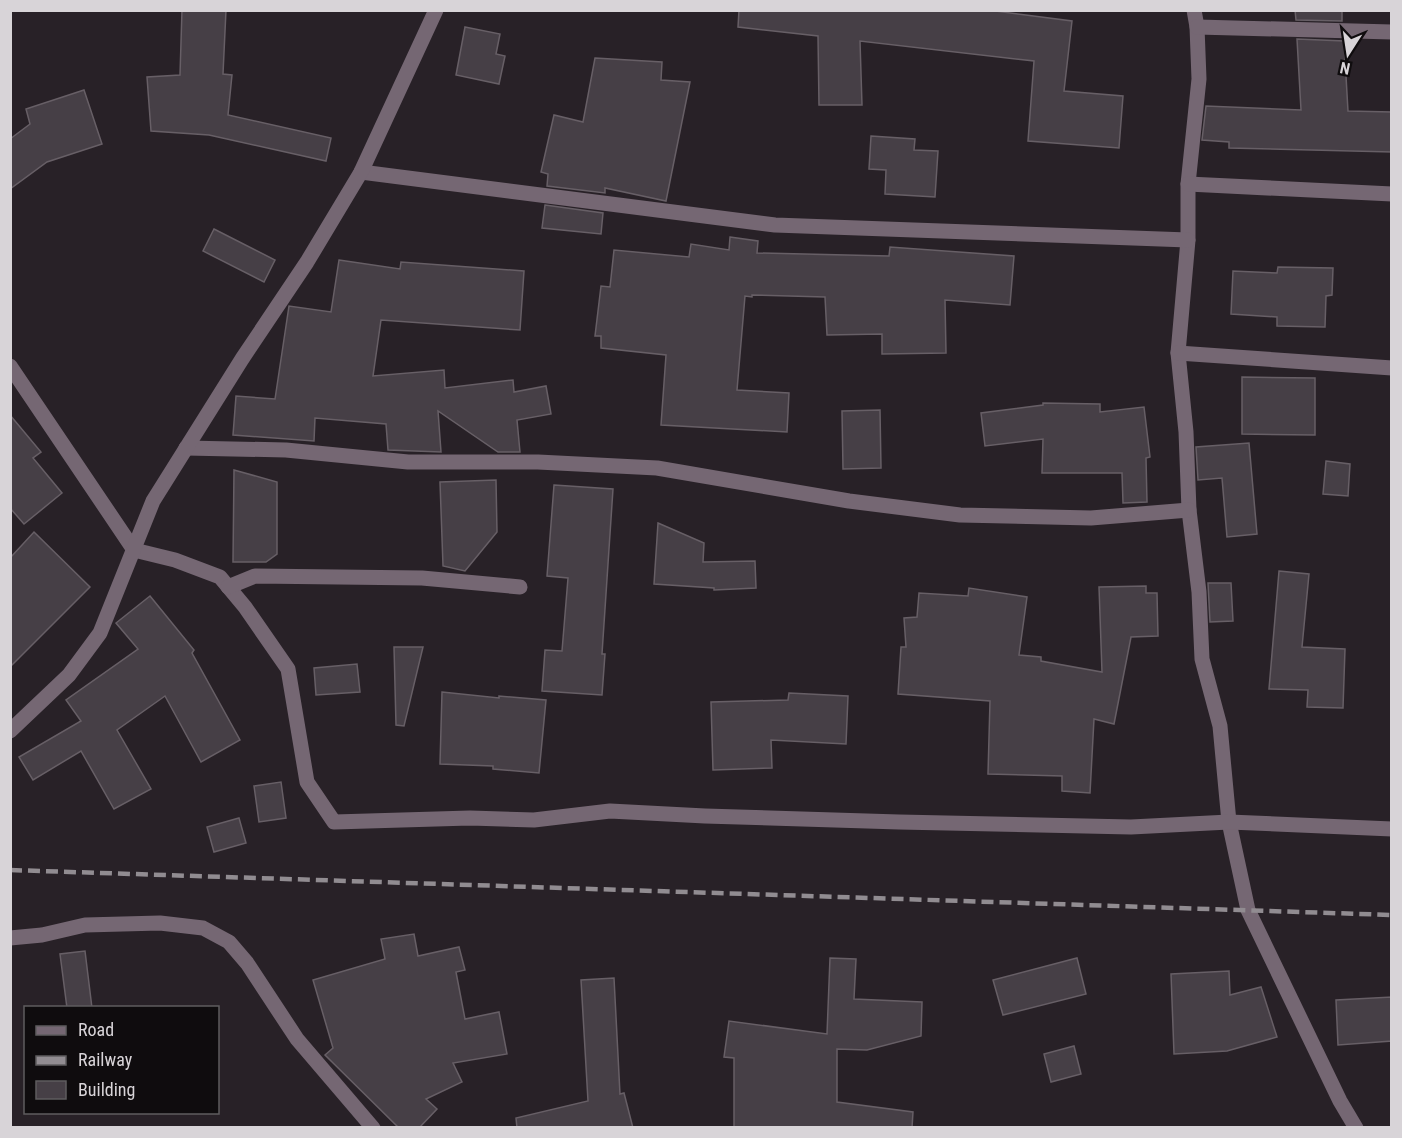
<svg xmlns="http://www.w3.org/2000/svg" width="1402" height="1138" font-family="'Roboto Condensed',sans-serif">
<style>
.building{fill:#463f46;stroke:#675f66;stroke-width:1.5}
.lines{fill:none;stroke-linecap:round;stroke-linejoin:round}
.minor{stroke:#756773;stroke-width:15}
.rail{stroke:#918c91;stroke-width:4.5;stroke-dasharray:12 6;stroke-linecap:butt}
</style>
<rect width="100%" height="100%" fill="#282127"/>
<!-- building -->
<g class="building">
<path d="M 182,10 L 226,10 L 223,74 L 232,75 L 228,115 L 331,138 L 326,161 L 209,135 L 151,131 L 147,77 L 180,75 Z"/>
<path d="M 739,10 L 988,10 L 1072,21 L 1064,91 L 1123,96 L 1119,148 L 1028,141 L 1034,61 L 860,41 L 862,105 L 819,105 L 818,36 L 738,27 Z"/>
<path d="M 1295,10 L 1342,10 L 1342,21 L 1296,20 Z"/>
<path d="M 465,27 L 500,34 L 496,54 L 505,56 L 499,84 L 456,75 Z"/>
<path d="M 1297,39 L 1344,41 L 1348,111 L 1392,112 L 1392,152 L 1229,148 L 1229,142 L 1202,140 L 1206,106 L 1301,110 Z"/>
<path d="M 595,58 L 662,62 L 661,80 L 690,82 L 666,201 L 605,188 L 605,193 L 547,186 L 548,174 L 541,172 L 554,115 L 583,122 Z"/>
<path d="M 84,90 L 102,144 L 47,162 L 10,189 L 10,139 L 30,124 L 26,109 Z"/>
<path d="M 871,136 L 915,139 L 914,150 L 938,151 L 935,197 L 885,194 L 886,170 L 869,169 Z"/>
<path d="M 545,205 L 603,213 L 601,234 L 542,228 Z"/>
<path d="M 214,229 L 275,260 L 264,282 L 203,251 Z"/>
<path d="M 730,237 L 758,241 L 757,253 L 889,256 L 890,247 L 1014,256 L 1010,305 L 945,300 L 946,353 L 882,354 L 882,334 L 827,335 L 825,297 L 752,295 L 752,297 L 745,296 L 737,390 L 789,393 L 787,432 L 661,425 L 666,355 L 601,348 L 601,336 L 595,336 L 601,286 L 610,287 L 614,250 L 689,257 L 691,244 L 729,250 Z"/>
<path d="M 339,260 L 400,269 L 401,262 L 524,271 L 520,330 L 381,320 L 373,376 L 444,370 L 445,388 L 513,380 L 514,392 L 546,386 L 551,414 L 517,420 L 520,452 L 498,452 L 438,411 L 441,452 L 388,450 L 386,424 L 315,418 L 314,441 L 233,435 L 236,396 L 275,399 L 289,306 L 331,312 Z"/>
<path d="M 1278,267 L 1333,268 L 1332,295 L 1326,296 L 1325,327 L 1277,326 L 1277,317 L 1231,314 L 1233,271 L 1277,273 Z"/>
<path d="M 1242,377 L 1315,378 L 1315,435 L 1242,434 Z"/>
<path d="M 1043,403 L 1100,404 L 1100,412 L 1144,407 L 1150,457 L 1146,458 L 1147,502 L 1123,503 L 1122,473 L 1042,473 L 1043,439 L 985,446 L 981,413 L 1043,405 Z"/>
<path d="M 880,410 L 881,468 L 843,469 L 842,411 Z"/>
<path d="M 10,415 L 41,452 L 33,458 L 62,493 L 24,524 L 10,508 Z"/>
<path d="M 1249,443 L 1257,534 L 1227,537 L 1222,478 L 1198,480 L 1196,447 Z"/>
<path d="M 1326,461 L 1350,464 L 1348,496 L 1323,494 Z"/>
<path d="M 234,470 L 277,482 L 277,554 L 266,562 L 233,562 Z"/>
<path d="M 496,480 L 497,532 L 465,571 L 443,566 L 440,482 Z"/>
<path d="M 554,485 L 613,489 L 602,654 L 605,654 L 602,695 L 542,691 L 545,650 L 562,651 L 568,578 L 547,576 Z"/>
<path d="M 658,523 L 704,543 L 703,562 L 755,561 L 756,588 L 714,590 L 714,588 L 654,584 Z"/>
<path d="M 34,532 L 90,587 L 10,667 L 10,558 Z"/>
<path d="M 1279,571 L 1309,574 L 1302,647 L 1345,649 L 1343,708 L 1307,707 L 1308,690 L 1269,689 Z"/>
<path d="M 1208,583 L 1231,583 L 1233,621 L 1210,622 Z"/>
<path d="M 1146,586 L 1146,593 L 1157,593 L 1158,636 L 1131,637 L 1114,724 L 1094,719 L 1090,793 L 1062,791 L 1062,776 L 988,774 L 990,701 L 898,694 L 901,647 L 906,647 L 904,618 L 917,617 L 919,593 L 968,596 L 969,588 L 1027,597 L 1019,655 L 1041,657 L 1041,661 L 1102,672 L 1099,587 Z"/>
<path d="M 150,596 L 194,650 L 192,653 L 240,740 L 201,762 L 165,696 L 117,730 L 151,789 L 114,809 L 81,751 L 33,780 L 19,757 L 81,721 L 66,700 L 138,649 L 116,623 Z"/>
<path d="M 394,647 L 423,647 L 404,726 L 396,725 Z"/>
<path d="M 357,664 L 360,692 L 316,695 L 314,668 Z"/>
<path d="M 442,692 L 499,698 L 499,696 L 546,700 L 539,773 L 493,769 L 493,766 L 440,764 Z"/>
<path d="M 789,693 L 848,696 L 846,744 L 771,740 L 772,768 L 713,770 L 711,702 L 788,700 Z"/>
<path d="M 281,782 L 286,818 L 259,822 L 254,786 Z"/>
<path d="M 239,818 L 246,843 L 214,852 L 207,827 Z"/>
<path d="M 414,934 L 418,956 L 459,947 L 465,970 L 456,972 L 465,1019 L 499,1012 L 507,1054 L 453,1063 L 462,1082 L 426,1099 L 437,1109 L 419,1128 L 399,1128 L 325,1055 L 333,1048 L 313,980 L 385,959 L 381,939 Z"/>
<path d="M 85,951 L 92,1008 L 67,1008 L 60,954 Z"/>
<path d="M 830,958 L 856,959 L 854,999 L 922,1002 L 921,1036 L 867,1050 L 837,1049 L 837,1102 L 913,1112 L 912,1128 L 734,1128 L 734,1058 L 724,1057 L 729,1021 L 827,1034 Z"/>
<path d="M 1077,958 L 1086,994 L 1003,1015 L 993,980 Z"/>
<path d="M 1229,971 L 1230,995 L 1261,987 L 1277,1037 L 1227,1051 L 1174,1054 L 1171,974 Z"/>
<path d="M 614,978 L 620,1094 L 624,1093 L 633,1128 L 517,1128 L 516,1118 L 588,1101 L 581,980 Z"/>
<path d="M 1392,997 L 1392,1041 L 1338,1045 L 1336,1000 Z"/>
<path d="M 1074,1046 L 1081,1074 L 1051,1082 L 1044,1054 Z"/>
</g>
<g class="lines">
<!-- minor -->
<g class="minor">
<path d="M 1194,10 L 1197,27 L 1199,79 L 1188,184 L 1188,240 L 1178,353 L 1186,432 L 1189,510 L 1199,592 L 1202,659 L 1220,726 L 1229,822 L 1248,910 L 1340,1101 L 1356,1128"/>
<path d="M 1197,27 L 1392,32"/>
<path d="M 361,172 L 775,225 L 1188,240"/>
<path d="M 1188,184 L 1392,194"/>
<path d="M 1178,353 L 1392,368"/>
<path d="M 10,366 L 134,550 L 175,560 L 220,577 L 245,607 L 288,669 L 307,782 L 334,822 L 470,818 L 534,820 L 610,811 L 705,816 L 899,822 L 1131,827 L 1229,822 L 1392,829"/>
<path d="M 186,448 L 286,450 L 408,462 L 538,462 L 657,468 L 849,501 L 960,515 L 1091,518 L 1189,510"/>
<path d="M 228,587 L 255,576 L 422,578 L 520,587"/>
<path d="M 10,731 L 69,675 L 100,633 L 153,501 L 242,359 L 307,262 L 361,172 L 436,10"/>
<path d="M 10,938 L 42,935 L 85,925 L 160,923 L 203,928 L 229,942 L 247,963 L 297,1039 L 373,1128"/>
</g>
<!-- rail -->
<path class="rail" d="M 10,870 L 1392,915"/>
</g>
<!-- border -->
<rect width="1402" height="1138" fill="none" stroke="#d8d4d8" stroke-width="24"/>
<!-- legend -->
<rect x="24" y="1006" width="195" height="108" fill="#0f0c0e" stroke="#5f5c5f" stroke-width="1.5"/>
<rect x="36" y="1026" width="30" height="9" fill="#756773" stroke="#5f5c5f" stroke-width="1.5"/>
<text x="78" y="1036" font-size="18" fill="#d8d4d8">Road</text>
<rect x="36" y="1056" width="30" height="9" fill="#918c91" stroke="#5f5c5f" stroke-width="1.5"/>
<text x="78" y="1066" font-size="18" fill="#d8d4d8">Railway</text>
<rect x="36" y="1081" width="30" height="18" fill="#463f46" stroke="#5f5c5f" stroke-width="1.5"/>
<text x="78" y="1096" font-size="18" fill="#d8d4d8">Building</text>
<!-- north arrow -->
<g transform="translate(1348 54) rotate(192)" stroke="#0f0c0e" stroke-width="4.5" paint-order="stroke">
<path d="M0-4.5L10 22L0 15L-10 22Z" fill="#d8d4d8"/>
<text y="-9" font-size="16" font-weight="bold" text-anchor="middle" fill="#d8d4d8">N</text>
</g>
</svg>
